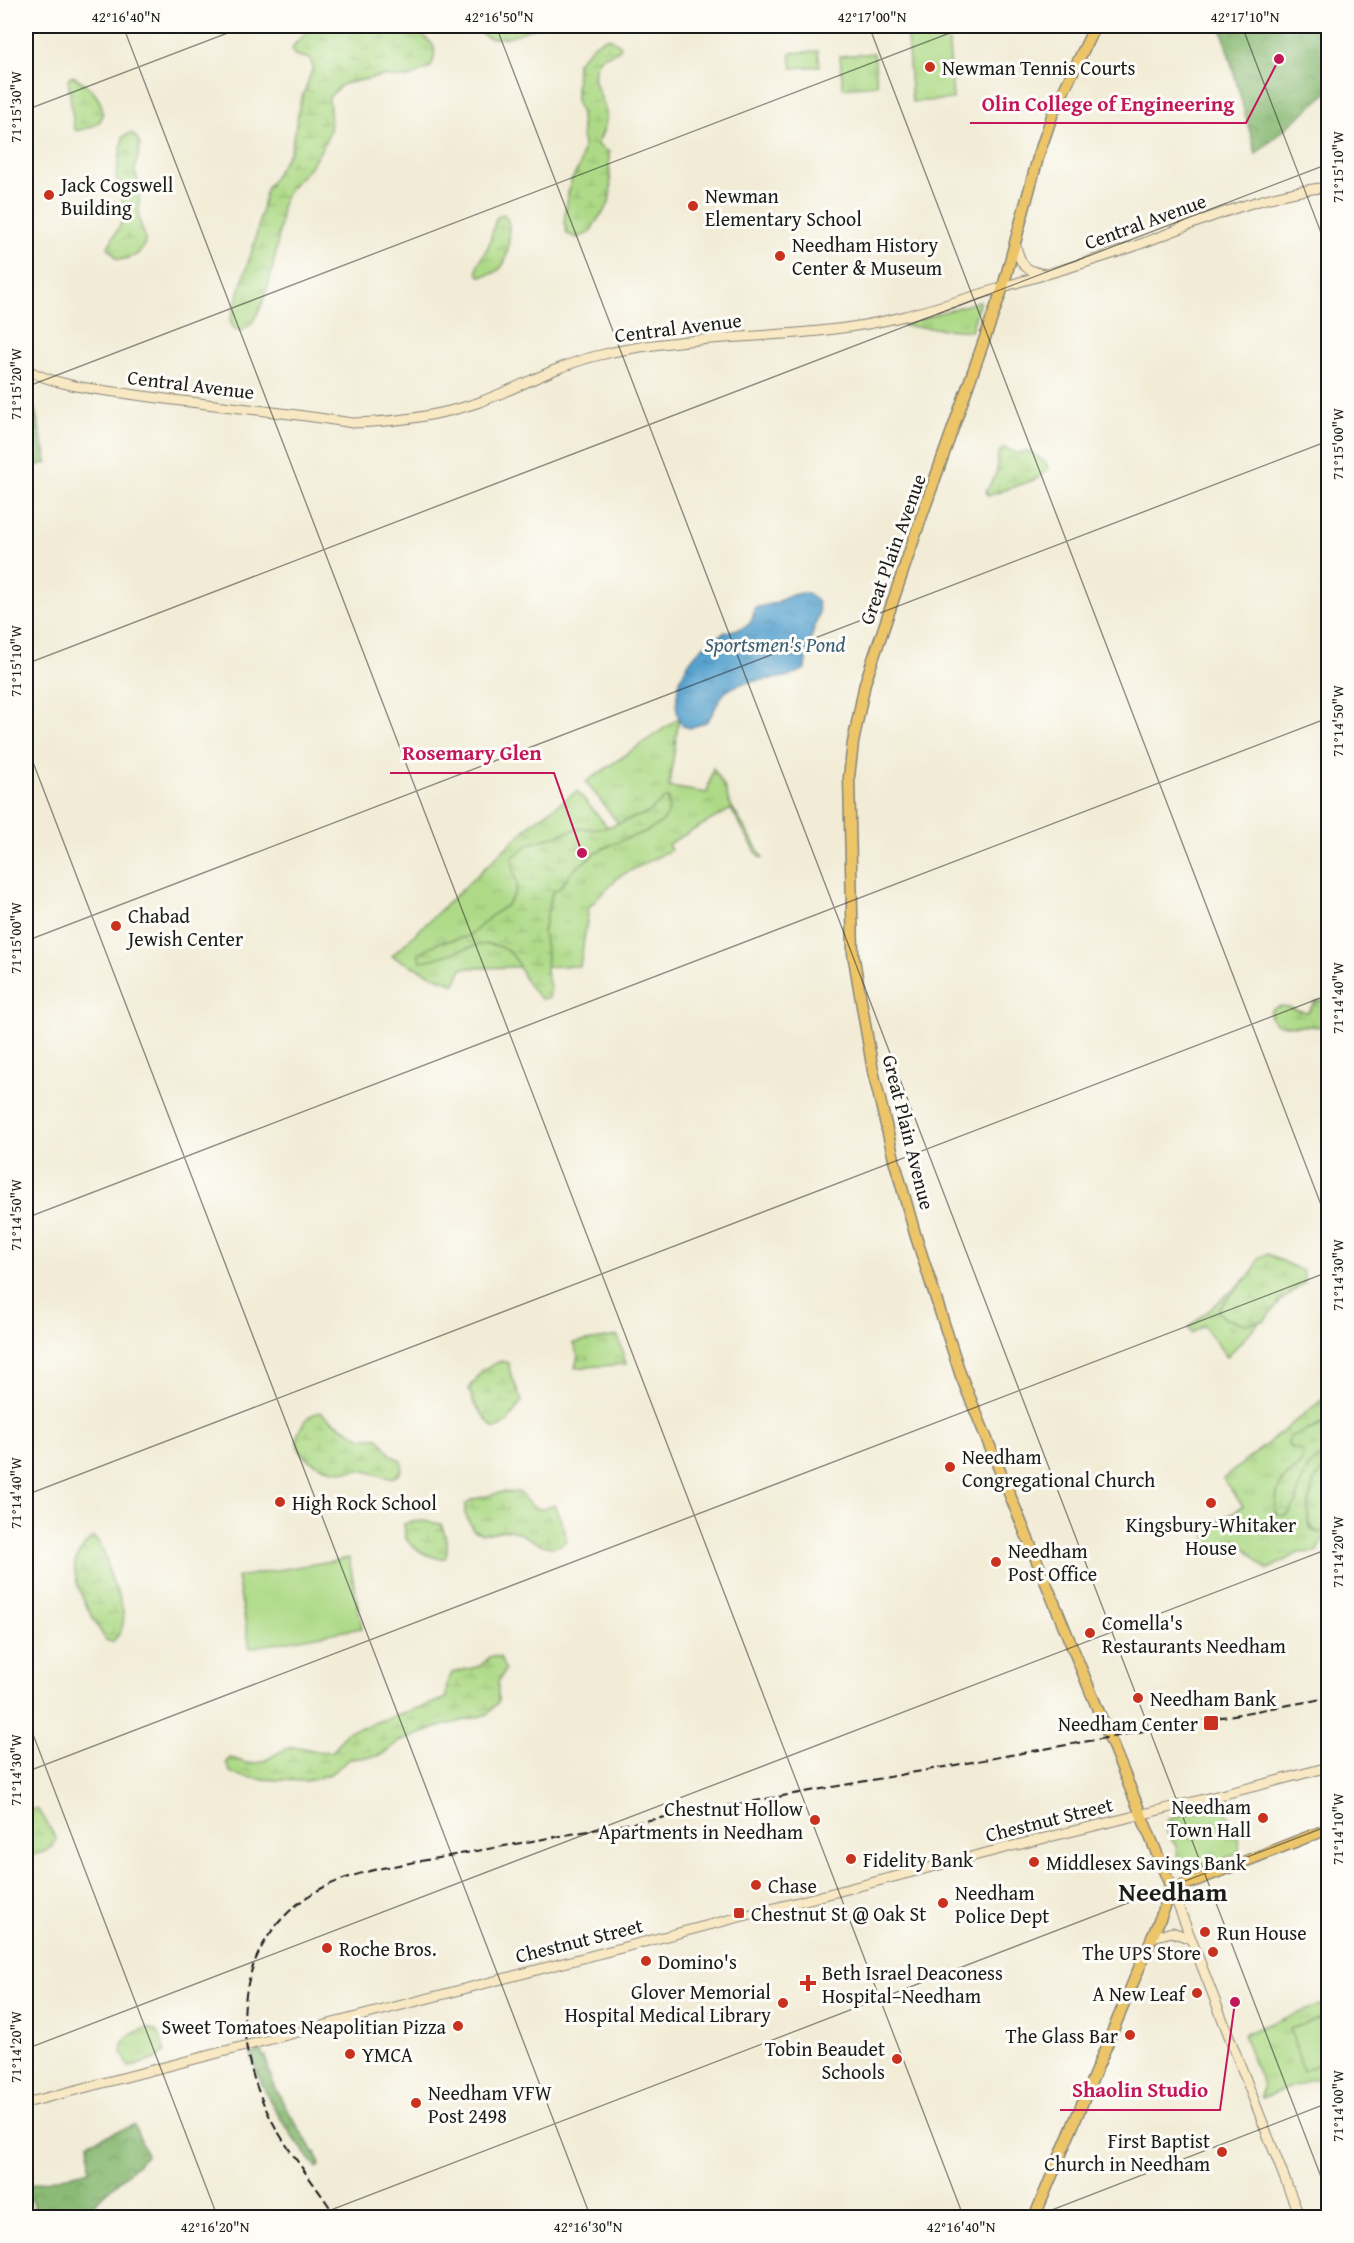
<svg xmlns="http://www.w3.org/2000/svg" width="1354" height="2243" font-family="'Gentium Book Plus',serif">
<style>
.grass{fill:url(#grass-tufts);stroke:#657b52;stroke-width:1.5}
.forest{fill:url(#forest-crowns);stroke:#536b48;stroke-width:1.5}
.wetland{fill:url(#wetland-marsh);stroke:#657b52;stroke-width:1.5}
.pitch{fill:#aeda87;stroke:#657b52;stroke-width:1.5}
.water{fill:url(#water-ripples);stroke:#395f75;stroke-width:1.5}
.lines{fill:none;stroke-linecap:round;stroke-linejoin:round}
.secondary-casing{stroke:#878479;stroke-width:11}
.primary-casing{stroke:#878479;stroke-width:13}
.secondary{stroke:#f8e8c3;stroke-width:9}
.primary{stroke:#edc569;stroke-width:10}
.rail{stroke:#1c1c1c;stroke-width:2;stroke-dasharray:9 4.5;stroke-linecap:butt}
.ticks{fill:none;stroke:#1c1c1c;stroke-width:1.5;stroke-opacity:0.45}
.poi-dot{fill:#c8321e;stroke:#fdfcf7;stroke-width:2}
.labels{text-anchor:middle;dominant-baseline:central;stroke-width:6;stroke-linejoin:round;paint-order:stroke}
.poi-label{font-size:20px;fill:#1c1c1c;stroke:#fdfcf7;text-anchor:start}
.street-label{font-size:20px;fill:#1c1c1c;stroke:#fdfcf7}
.water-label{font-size:21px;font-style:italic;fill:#395f75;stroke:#fdfcf7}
.district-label{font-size:26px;font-weight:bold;fill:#1c1c1c;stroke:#fdfcf7}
.leader{fill:none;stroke:#c2185b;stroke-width:2}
.callout-dot{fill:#c2185b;stroke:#fdfcf7;stroke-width:2}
.callout-label{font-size:21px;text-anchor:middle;font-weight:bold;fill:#c2185b;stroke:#fdfcf7;stroke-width:6;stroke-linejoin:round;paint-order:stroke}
.neatline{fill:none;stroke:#1c1c1c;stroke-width:2}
.ticks-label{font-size:15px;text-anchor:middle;fill:#1c1c1c}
</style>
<defs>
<pattern id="grass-tufts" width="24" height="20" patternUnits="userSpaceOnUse" patternTransform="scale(1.5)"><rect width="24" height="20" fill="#aeda87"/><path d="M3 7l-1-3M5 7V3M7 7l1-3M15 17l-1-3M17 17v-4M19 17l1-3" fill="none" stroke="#95ba74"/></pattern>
<pattern id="forest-crowns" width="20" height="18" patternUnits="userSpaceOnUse" patternTransform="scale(1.5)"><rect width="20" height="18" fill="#8aba74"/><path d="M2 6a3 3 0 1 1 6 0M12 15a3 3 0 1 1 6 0" fill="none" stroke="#769f64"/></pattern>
<pattern id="wetland-marsh" width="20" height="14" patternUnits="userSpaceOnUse" patternTransform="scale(1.5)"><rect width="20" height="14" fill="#aeda87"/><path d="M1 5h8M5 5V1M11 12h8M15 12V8" fill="none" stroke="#95ba74"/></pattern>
<pattern id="water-ripples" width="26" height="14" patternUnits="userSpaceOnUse" patternTransform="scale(1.5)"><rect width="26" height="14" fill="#56a2ce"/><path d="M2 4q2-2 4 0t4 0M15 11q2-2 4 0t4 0" fill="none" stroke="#4683a6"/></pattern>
</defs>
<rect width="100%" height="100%" fill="#fdfcf7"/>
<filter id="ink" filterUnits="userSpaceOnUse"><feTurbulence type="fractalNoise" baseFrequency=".0167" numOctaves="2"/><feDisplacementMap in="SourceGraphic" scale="12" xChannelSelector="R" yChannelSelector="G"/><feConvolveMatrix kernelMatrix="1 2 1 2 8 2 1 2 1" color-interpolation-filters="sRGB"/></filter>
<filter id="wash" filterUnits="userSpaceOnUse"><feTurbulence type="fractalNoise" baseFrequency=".008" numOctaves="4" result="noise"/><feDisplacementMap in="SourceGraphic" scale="24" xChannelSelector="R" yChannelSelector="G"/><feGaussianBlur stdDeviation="1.35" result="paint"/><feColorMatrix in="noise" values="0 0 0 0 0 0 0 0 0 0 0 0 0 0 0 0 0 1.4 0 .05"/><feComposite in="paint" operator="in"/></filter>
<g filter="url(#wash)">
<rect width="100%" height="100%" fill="#f2ecd6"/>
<!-- grass -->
<g class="grass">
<path d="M 874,53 L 877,85 L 843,88 L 840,56 Z"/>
<path d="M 980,301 L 971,331 L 905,326 L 902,324 Z"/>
<path d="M 679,718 L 669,787 L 707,793 L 713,768 L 725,788 L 729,802 L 763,858 L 759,857 L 731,809 L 668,844 L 671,850 L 620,876 L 589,907 L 580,966 L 462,968 L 455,984 L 431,975 L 392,956 L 532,823 L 577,791 L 617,838 L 625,832 L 586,782 Z"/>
<path d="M 1260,1267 L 1289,1290 L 1227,1357 L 1203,1325 L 1192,1334 L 1188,1328 Z"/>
<path d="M 618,1336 L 626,1364 L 575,1368 L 578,1356 L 573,1343 Z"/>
<path d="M 1328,1395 L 1328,1419 L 1307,1431 L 1293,1448 L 1297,1447 L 1302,1451 C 1307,1467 1289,1471 1281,1482 C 1276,1490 1276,1503 1275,1512 L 1297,1502 L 1299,1487 L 1310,1464 L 1328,1453 L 1328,1467 C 1311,1478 1304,1509 1310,1529 L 1315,1532 L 1326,1529 L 1328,1526 L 1328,1533 L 1316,1552 L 1298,1553 L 1267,1570 L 1239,1541 L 1207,1547 L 1206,1529 L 1243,1506 L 1223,1479 Z"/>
<path d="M 1220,1805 C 1232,1817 1241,1835 1239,1853 L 1188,1873 L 1180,1865 L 1176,1846 L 1165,1829 L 1169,1818 Z"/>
<path d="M 1328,2002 L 1328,2074 L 1261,2098 L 1263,2086 L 1244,2037 L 1245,2033 Z"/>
</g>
<!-- forest -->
<g class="forest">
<path d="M 1221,26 L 1328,26 L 1328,92 L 1256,154 Z"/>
<path d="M 26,390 L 35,411 L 48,463 L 26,468 Z"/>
<path d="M 261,2051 L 263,2057 L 266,2056 C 270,2091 297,2122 313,2152 L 315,2152 L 320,2165 L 317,2168 C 289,2133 263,2098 251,2054 Z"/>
<path d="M 134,2125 L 147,2155 L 80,2217 L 38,2217 L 26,2186 L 90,2170 L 89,2142 Z"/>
</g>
<!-- wetland -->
<g class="wetland">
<path d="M 312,26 L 414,26 C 425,43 442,39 431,67 L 407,78 L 382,76 L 343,84 L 329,97 C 329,108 333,123 329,133 C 324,145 316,159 308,169 C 300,179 283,192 282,206 C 280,231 268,325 240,331 L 234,329 L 230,321 L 255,241 L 266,190 L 291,150 L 300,104 L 313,67 L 310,59 L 295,55 L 292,51 L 294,45 Z"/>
<path d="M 475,26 L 539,26 C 519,33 489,50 475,26 Z"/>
<path d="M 609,37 L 621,46 L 619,50 L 599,59 C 587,82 602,91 606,113 C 608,124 601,135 597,145 L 609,152 C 608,169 614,189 608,205 C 603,215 594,220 591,232 L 577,238 L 567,234 L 564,222 L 568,194 L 571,181 L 580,165 L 583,148 L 581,114 L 576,100 L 577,62 L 596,43 Z"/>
<path d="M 73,76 C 87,84 110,103 100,121 L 93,126 L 77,131 L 74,128 L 68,79 Z"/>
<path d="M 131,133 C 148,144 135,157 135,171 C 136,176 138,181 139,185 C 140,196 138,207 139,218 C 140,226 145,233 145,241 C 145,254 128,260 117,259 L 108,247 L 124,218 L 125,210 L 116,178 L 123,137 Z"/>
<path d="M 504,214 C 510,221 509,228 509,237 C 508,259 505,275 479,276 L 477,271 L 478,264 L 489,245 L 496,218 Z"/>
<path d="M 1005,448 L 1016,453 L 1031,452 L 1046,463 L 1048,469 L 1036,479 L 988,496 L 986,491 C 990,485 994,479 996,473 C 1000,463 993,453 1005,448 Z"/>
<path d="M 665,798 L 668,798 C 669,805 670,813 664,820 C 649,834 626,837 609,846 C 599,850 582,863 574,870 C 563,880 567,884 552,893 L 543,932 L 547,955 L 546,973 L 551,989 L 549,998 L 541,999 C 536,994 530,988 526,981 C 521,973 519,963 513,956 C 488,928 451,959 421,961 L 418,954 L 437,943 L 466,937 L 475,931 L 492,915 L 506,906 L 514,895 L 517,886 L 512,858 L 529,844 L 577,829 L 605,828 L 648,813 Z"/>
<path d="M 1328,999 L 1328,1027 L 1280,1025 C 1273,1022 1270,1019 1270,1011 C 1283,1000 1294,1012 1308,1012 L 1315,1002 Z"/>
<path d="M 1267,1254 L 1303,1271 L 1305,1282 L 1281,1301 L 1264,1321 L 1246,1324 L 1223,1318 L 1218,1310 L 1221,1306 L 1254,1270 L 1258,1258 Z"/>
<path d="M 501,1361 L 509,1363 L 510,1372 L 522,1401 L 507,1423 L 496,1429 L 493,1428 L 474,1404 L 469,1389 L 483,1369 Z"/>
<path d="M 320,1412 L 331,1420 L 362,1438 L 379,1438 L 391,1455 L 401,1461 C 404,1470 400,1475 391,1478 C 382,1477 374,1473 365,1471 C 357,1469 349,1472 341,1471 C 322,1469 287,1456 300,1429 C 305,1420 310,1414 320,1412 Z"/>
<path d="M 1328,1419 L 1328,1453 L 1310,1464 L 1299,1487 L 1297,1502 L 1288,1514 L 1282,1516 L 1275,1513 C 1276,1504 1276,1492 1280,1484 C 1287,1472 1307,1468 1302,1451 L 1288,1446 L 1288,1441 L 1291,1436 L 1320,1426 Z"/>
<path d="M 1328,1467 L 1328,1526 L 1321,1533 C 1300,1531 1310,1489 1317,1477 C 1320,1472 1324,1470 1328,1467 Z"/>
<path d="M 503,1492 L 519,1492 L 530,1505 L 539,1509 L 554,1505 L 565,1530 L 566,1541 C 547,1558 527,1532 509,1530 C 496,1529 487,1538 473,1530 L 465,1514 L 465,1505 L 471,1500 Z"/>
<path d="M 425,1521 L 441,1524 C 445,1533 450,1549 445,1558 C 433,1560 413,1549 406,1539 L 404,1524 L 410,1522 Z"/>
<path d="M 93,1537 C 106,1547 105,1561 110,1575 C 118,1597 135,1622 112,1642 L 106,1640 C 94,1621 73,1587 75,1565 C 75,1555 86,1543 93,1537 Z"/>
<path d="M 491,1656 L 500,1657 L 505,1670 L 498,1683 L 498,1702 L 488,1714 L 439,1727 L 398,1742 L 388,1751 L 378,1756 L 350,1759 L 330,1774 L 316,1779 L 305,1781 L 260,1779 L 239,1776 L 230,1772 L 226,1762 L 230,1758 C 240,1759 246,1766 257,1763 C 271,1761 282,1746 296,1747 C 309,1748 319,1754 333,1751 L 347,1732 L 442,1700 L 446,1698 L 447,1683 L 452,1673 L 480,1666 Z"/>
<path d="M 26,1809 L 37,1809 C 45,1815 49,1830 56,1838 C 55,1851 37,1855 26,1855 Z"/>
<path d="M 145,2028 L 155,2030 L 161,2038 L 165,2052 L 156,2059 L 129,2067 L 121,2050 L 123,2042 L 132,2034 Z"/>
</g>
<!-- pitch -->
<g class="pitch">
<path d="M 948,33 L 953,99 L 912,102 L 907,36 Z"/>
<path d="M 818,51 L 820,66 L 792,68 L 790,53 Z"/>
<path d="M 349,1558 L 362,1628 L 250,1648 L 237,1577 Z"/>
<path d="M 1328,2016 L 1328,2060 L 1303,2071 L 1290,2029 Z"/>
</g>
<!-- water -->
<path class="water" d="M 802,593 L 808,593 L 818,602 L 819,613 L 807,651 L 805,669 C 783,684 749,675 727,691 C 716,699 716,713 706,722 L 690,728 L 683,726 C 676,716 676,707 677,695 C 680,666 700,644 726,632 C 733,629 742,630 748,625 C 753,621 754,614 754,608 L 775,603 L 791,595 Z"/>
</g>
<g filter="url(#ink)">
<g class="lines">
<!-- secondary casing -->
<g class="secondary-casing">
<g id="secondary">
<path d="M 1015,243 C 1021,264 1022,270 1045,274"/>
<path d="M 26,369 C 54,385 92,389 123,393 C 199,405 276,410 352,423 C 393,422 438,416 477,403 C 519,388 557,365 600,355 C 697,331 800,342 897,318 C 938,308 978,295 1019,282 C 1058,271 1097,260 1135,246 C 1199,222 1260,194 1328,187"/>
<path d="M 1172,1890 L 1300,2218"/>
<path d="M 1153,1937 L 1172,1932 L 1191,1939"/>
<path d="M 26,2103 C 351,2019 676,1935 1001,1849 C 1110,1821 1220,1797 1328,1767"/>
</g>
</g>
<!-- primary casing -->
<g class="primary-casing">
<g id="primary">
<path d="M 1095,26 L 1053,113 L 1039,154 L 1003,287 L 919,524 L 865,683 L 853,743 L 849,777 L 853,953 L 873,1071 L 895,1163 L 916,1237 L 961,1376 L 1172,1890"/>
<path d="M 1172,1890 L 1328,1829"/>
<path d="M 1034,2218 L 1172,1890"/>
</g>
</g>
<!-- secondary -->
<use href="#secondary" class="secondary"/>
<!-- primary -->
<use href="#primary" class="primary"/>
<!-- rail -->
<path class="rail" d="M 337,2218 C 314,2182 285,2149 267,2111 C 230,2035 234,1946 310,1895 C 332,1881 357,1874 382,1868 L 1328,1698"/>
</g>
</g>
<!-- ticks -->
<path class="ticks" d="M 123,26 L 964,2218M 496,26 L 1328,2195M 869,26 L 1328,1223M 1242,26 L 1328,251M 26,110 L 246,26M 26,387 L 968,26M 26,664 L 1328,164M 26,744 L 591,2218M 26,941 L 1328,441M 26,1218 L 1328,718M 26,1495 L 1328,995M 26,1716 L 218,2218M 26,1772 L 1328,1272M 26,2049 L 1328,1549M 310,2218 L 1328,1826M 1031,2218 L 1328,2103"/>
<!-- markers -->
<g class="poi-dot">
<circle cx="930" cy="67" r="6"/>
<circle cx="49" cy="195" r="6"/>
<circle cx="693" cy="206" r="6"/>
<circle cx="780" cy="256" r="6"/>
<circle cx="116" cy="926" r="6"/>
<circle cx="950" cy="1467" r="6"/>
<circle cx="280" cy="1502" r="6"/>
<circle cx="1211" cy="1503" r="6"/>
<circle cx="996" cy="1562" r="6"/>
<circle cx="1090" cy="1633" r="6"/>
<circle cx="1138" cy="1698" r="6"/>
<rect x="1203" y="1715" width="16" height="16" rx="3"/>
<circle cx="1263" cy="1818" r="6"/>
<circle cx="815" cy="1820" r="6"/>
<circle cx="851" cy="1859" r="6"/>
<circle cx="1034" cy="1862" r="6"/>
<circle cx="756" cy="1885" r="6"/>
<circle cx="943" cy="1903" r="6"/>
<rect x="733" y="1907" width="12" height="12" rx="3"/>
<circle cx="1205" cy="1932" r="6"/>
<circle cx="327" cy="1948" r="6"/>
<circle cx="1213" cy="1952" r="6"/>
<circle cx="646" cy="1961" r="6"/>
<path d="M805 1974h6v6h6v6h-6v6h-6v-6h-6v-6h6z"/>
<circle cx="1197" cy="1993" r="6"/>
<circle cx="783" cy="2003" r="6"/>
<circle cx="458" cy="2026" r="6"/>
<circle cx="1130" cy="2035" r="6"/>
<circle cx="350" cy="2054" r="6"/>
<circle cx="897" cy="2059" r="6"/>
<circle cx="416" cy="2103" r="6"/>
<circle cx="1222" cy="2152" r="6"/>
</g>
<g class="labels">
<!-- poi labels -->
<g class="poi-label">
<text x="942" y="67">Newman Tennis Courts</text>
<text x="61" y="184">Jack Cogswell<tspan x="61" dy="23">Building</tspan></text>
<text x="705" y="195">Newman<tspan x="705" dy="23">Elementary School</tspan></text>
<text x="792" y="244">Needham History<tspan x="792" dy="23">Center &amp; Museum</tspan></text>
<text x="128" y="915">Chabad<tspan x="128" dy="23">Jewish Center</tspan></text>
<text x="962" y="1456">Needham<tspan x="962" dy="23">Congregational Church</tspan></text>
<text x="292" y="1502">High Rock School</text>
<text x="1211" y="1524" text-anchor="middle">Kingsbury-Whitaker<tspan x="1211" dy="23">House</tspan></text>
<text x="1008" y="1550">Needham<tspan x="1008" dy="23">Post Office</tspan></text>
<text x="1102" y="1622">Comella's<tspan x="1102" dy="23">Restaurants Needham</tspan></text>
<text x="1150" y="1698">Needham Bank</text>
<text x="1198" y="1723" text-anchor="end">Needham Center</text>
<text x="1251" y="1806" text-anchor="end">Needham<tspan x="1251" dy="23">Town Hall</tspan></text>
<text x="803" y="1808" text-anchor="end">Chestnut Hollow<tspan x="803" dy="23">Apartments in Needham</tspan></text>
<text x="863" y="1859">Fidelity Bank</text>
<text x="1046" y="1862">Middlesex Savings Bank</text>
<text x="768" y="1885">Chase</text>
<text x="955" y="1892">Needham<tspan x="955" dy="23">Police Dept</tspan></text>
<text x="751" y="1913">Chestnut St @ Oak St</text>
<text x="1217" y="1932">Run House</text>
<text x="339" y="1948">Roche Bros.</text>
<text x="1201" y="1952" text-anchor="end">The UPS Store</text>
<text x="658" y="1961">Domino's</text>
<text x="822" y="1972">Beth Israel Deaconess<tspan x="822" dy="23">Hospital–Needham</tspan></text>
<text x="771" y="1991" text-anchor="end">Glover Memorial<tspan x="771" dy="23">Hospital Medical Library</tspan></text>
<text x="1185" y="1993" text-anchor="end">A New Leaf</text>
<text x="446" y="2026" text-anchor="end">Sweet Tomatoes Neapolitian Pizza</text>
<text x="1118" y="2035" text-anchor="end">The Glass Bar</text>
<text x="885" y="2048" text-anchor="end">Tobin Beaudet<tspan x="885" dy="23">Schools</tspan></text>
<text x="362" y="2054">YMCA</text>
<text x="428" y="2092">Needham VFW<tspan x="428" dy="23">Post 2498</tspan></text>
<text x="1210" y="2140" text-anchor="end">First Baptist<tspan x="1210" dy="23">Church in Needham</tspan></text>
</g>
<!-- street labels -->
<g class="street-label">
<text transform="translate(1145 221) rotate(-20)">Central Avenue</text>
<text transform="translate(678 327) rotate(-7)">Central Avenue</text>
<text transform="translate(191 384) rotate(7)">Central Avenue</text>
<text transform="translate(892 549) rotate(-70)">Great Plain Avenue</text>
<text transform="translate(909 1132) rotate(76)">Great Plain Avenue</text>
<text transform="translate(1049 1819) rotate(-14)">Chestnut Street</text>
<text transform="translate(579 1940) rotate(-14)">Chestnut Street</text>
</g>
<!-- water labels -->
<g class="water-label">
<text x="775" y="644">Sportsmen's Pond</text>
</g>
<!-- district labels -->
<g class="district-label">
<text x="1173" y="1891">Needham</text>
</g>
</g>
<!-- callouts -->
<path class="leader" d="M1279 59L1246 123H970M582 853L554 773H390M1235 2002L1220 2110H1060"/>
<g class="callout-dot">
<circle cx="1279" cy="59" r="6"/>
<circle cx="582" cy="853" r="6"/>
<circle cx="1235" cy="2002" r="6"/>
</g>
<g class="callout-label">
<text x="1108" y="111">Olin College of Engineering</text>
<text x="472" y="760">Rosemary Glen</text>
<text x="1140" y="2097">Shaolin Studio</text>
</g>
<!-- margin -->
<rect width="1354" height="2243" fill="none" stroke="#fdfcf7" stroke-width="66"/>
<rect x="33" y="33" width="1288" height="2177" class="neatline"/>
<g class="ticks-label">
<text x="126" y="22">42°16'40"N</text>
<text x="499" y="22">42°16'50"N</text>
<text x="872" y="22">42°17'00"N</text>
<text x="1245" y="22">42°17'10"N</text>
<text transform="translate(16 107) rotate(-90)" y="5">71°15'30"W</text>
<text transform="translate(1338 167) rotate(-90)" y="5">71°15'10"W</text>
<text transform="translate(16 384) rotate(-90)" y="5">71°15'20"W</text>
<text transform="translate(1338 444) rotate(-90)" y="5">71°15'00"W</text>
<text transform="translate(16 661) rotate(-90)" y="5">71°15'10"W</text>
<text transform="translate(1338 721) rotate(-90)" y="5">71°14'50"W</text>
<text transform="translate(16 938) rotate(-90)" y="5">71°15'00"W</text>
<text transform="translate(1338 998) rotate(-90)" y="5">71°14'40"W</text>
<text transform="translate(16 1215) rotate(-90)" y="5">71°14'50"W</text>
<text transform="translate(1338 1275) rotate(-90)" y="5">71°14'30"W</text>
<text transform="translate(16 1493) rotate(-90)" y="5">71°14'40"W</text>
<text transform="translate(1338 1552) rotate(-90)" y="5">71°14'20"W</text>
<text transform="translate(16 1770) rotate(-90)" y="5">71°14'30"W</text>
<text transform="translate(1338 1829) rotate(-90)" y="5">71°14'10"W</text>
<text transform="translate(16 2047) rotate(-90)" y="5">71°14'20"W</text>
<text transform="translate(1338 2106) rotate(-90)" y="5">71°14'00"W</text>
<text x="215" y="2232">42°16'20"N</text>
<text x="588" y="2232">42°16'30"N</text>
<text x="961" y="2232">42°16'40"N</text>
</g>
</svg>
